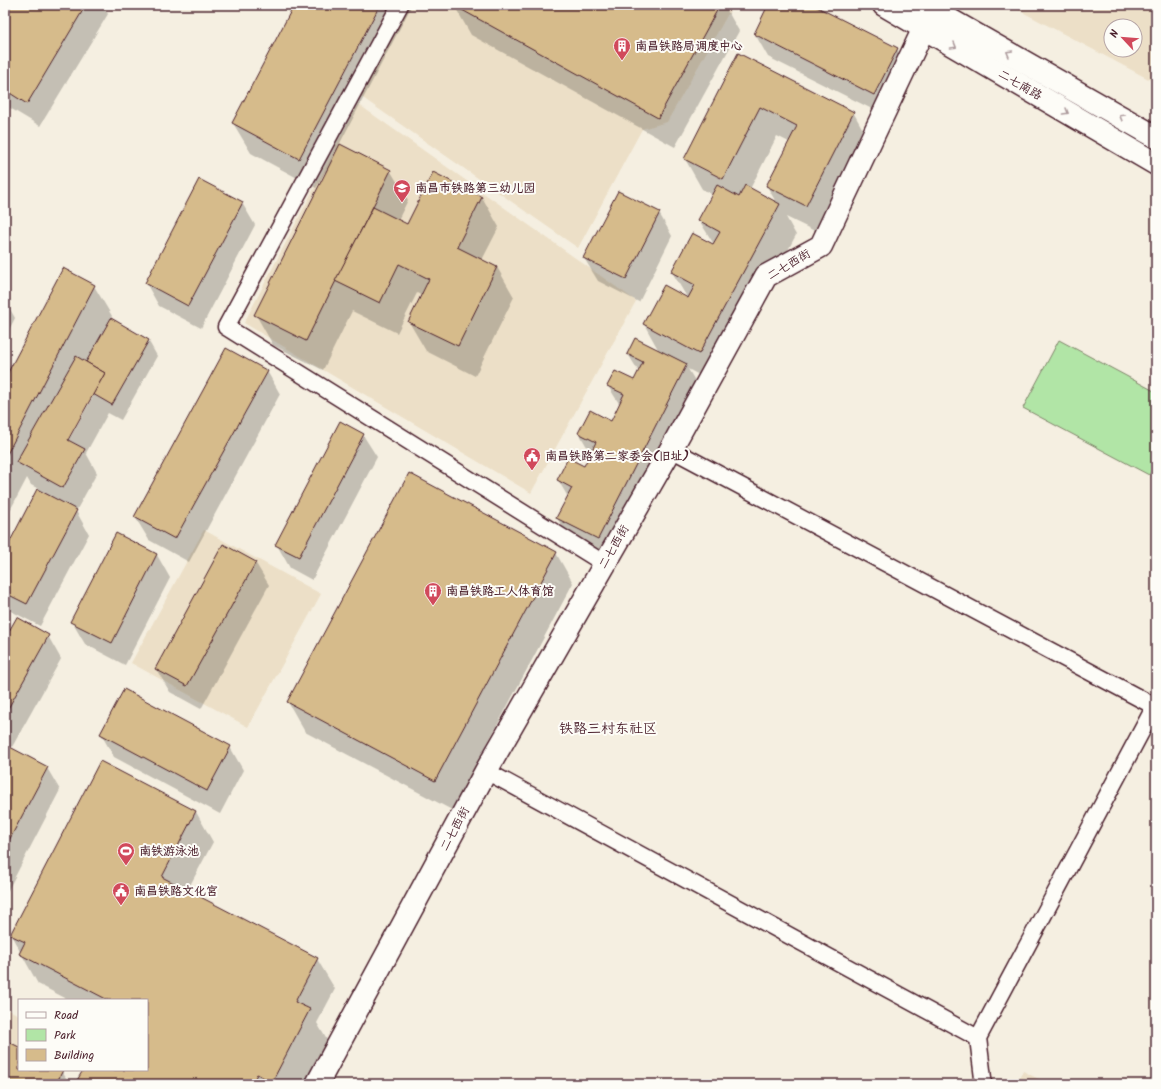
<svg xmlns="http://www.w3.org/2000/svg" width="1161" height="1089" font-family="Kalam,'LXGW WenKai TC',sans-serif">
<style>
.built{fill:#ecdfc7;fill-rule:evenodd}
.green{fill:#b1e5a6;stroke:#7e8268}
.shadow{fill:#0003;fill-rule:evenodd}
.building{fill:#d6bb8b;stroke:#4a1f2b}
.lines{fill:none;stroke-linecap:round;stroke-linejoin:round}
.lane-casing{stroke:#4a1f2b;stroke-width:19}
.street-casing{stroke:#4a1f2b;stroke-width:25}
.secondary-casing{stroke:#4a1f2b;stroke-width:25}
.lane{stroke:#fdfcf7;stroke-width:16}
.street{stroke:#fdfcf7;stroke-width:22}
.secondary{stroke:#fdfcf7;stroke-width:22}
.oneway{stroke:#ac999b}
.labels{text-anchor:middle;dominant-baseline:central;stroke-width:4;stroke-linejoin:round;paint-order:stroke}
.poi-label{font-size:12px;font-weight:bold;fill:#4a1f2b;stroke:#fdfcf7;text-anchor:start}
.street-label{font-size:12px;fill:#4a1f2b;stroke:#fdfcf7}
.quarter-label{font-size:14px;fill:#4a1f2b;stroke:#fdfcf7}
</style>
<rect width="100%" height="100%" fill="#f5efe1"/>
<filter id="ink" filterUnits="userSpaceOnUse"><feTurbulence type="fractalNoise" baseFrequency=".025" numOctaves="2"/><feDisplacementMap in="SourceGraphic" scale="8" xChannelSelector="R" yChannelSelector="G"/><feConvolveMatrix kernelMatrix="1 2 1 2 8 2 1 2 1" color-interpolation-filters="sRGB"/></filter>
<g filter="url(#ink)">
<!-- built -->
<g class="built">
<path d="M 410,5 L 733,5 L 667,122 L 642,129 L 578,248 L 360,96 Z"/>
<path d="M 1009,5 L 1156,5 L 1156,83 ZM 1111,26 L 1135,26 L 1135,50 L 1111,50 Z"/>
<path d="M 358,104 L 636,301 L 531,493 L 244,323 Z"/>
<path d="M 204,530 L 321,594 L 248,727 L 131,663 Z"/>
<path d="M 5,1008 L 19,1015 L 19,1070 L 5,1084 Z"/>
<path d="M 1023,1071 L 1048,1084 L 1016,1084 Z"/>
</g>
<!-- green -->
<path class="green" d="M 1059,340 L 1156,392 L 1156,463 L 1149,475 L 1023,408 Z"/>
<!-- shadow -->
<g class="shadow">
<path d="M 8,5 L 103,5 L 108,14 L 40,126 L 5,105 L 5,10 Z"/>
<path d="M 295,5 L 412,5 L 339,145 L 390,170 L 408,200 L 398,220 L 407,225 L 482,197 L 499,227 L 482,260 L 497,267 L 514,297 L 475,376 L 426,351 L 409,322 L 422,296 L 417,293 L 397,333 L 352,311 L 323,370 L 273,345 L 256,315 L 326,173 L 325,172 L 316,188 L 251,153 L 233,123 Z"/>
<path d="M 454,5 L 724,5 L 739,31 L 675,147 L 471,35 Z"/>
<path d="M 769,5 L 811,5 L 897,49 L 911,72 L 888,117 L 768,57 L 755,34 Z"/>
<path d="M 738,54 L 853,112 L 870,142 L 823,235 L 786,217 L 796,235 L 716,384 L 688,369 L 703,394 L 615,569 L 575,548 L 557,518 L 568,497 L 558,480 L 585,467 L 591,454 L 579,433 L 611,422 L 620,405 L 608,386 L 634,381 L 639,372 L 628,354 L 659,351 L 644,324 L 688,299 L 672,272 L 715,246 L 699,220 L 713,195 L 702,189 L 685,159 ZM 777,136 L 789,142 L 767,186 L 777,204 L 750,189 Z"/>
<path d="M 242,203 L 255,225 L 201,328 L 159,306 L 146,283 Z"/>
<path d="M 659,213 L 672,236 L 639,302 L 598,281 L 584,258 Z"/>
<path d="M 94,286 L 112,316 L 110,319 L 148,340 L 157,356 L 121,420 L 108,413 L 86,453 L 97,473 L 76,511 L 89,534 L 40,626 L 5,608 L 5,553 L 39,489 L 31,485 L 27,478 L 5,520 L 5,381 ZM 98,384 L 100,384 L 66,445 L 64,444 Z"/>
<path d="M 5,300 L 15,318 L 5,338 Z"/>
<path d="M 267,371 L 280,394 L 189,562 L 149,540 L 135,517 Z"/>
<path d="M 363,435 L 377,457 L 312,580 L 290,568 L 277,545 Z"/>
<path d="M 116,534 L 157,555 L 170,578 L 125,665 L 85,644 L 72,622 Z"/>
<path d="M 556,553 L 573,583 L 452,810 L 305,732 L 288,702 Z"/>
<path d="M 255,562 L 269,585 L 201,709 L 170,692 L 156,669 Z"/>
<path d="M 48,636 L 61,659 L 12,747 L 5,743 L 5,641 Z"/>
<path d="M 101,734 L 230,747 L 243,770 L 220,814 L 114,757 Z"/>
<path d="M 5,753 L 47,768 L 60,790 L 5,896 Z"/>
<path d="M 100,763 L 196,812 L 213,842 L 187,891 L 317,959 L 335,989 L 317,1023 L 327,1040 L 304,1084 L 76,1084 L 84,1070 L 147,1070 L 147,1000 L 69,1000 L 38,984 L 11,935 Z"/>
<path d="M 5,1041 L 19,1048 L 19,1070 L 61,1070 L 70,1084 L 5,1084 Z"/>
</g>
<!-- building -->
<g class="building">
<path d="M 7,5 L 86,5 L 27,104 L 5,90 L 5,8 Z"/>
<path d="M 294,5 L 380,5 L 299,159 L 232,123 Z"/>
<path d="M 453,5 L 720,5 L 658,118 Z"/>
<path d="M 768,5 L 813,5 L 898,48 L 874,95 L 754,34 Z"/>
<path d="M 738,53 L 854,112 L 806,206 L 766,186 L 797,126 L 760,107 L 723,179 L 684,159 Z"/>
<path d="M 340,144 L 391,170 L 306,341 L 254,315 Z"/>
<path d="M 433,172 L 482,197 L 457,247 L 497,267 L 458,346 L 408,322 L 429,279 L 399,264 L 380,303 L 335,281 L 373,207 L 407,224 Z"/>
<path d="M 199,179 L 243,202 L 188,306 L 145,283 Z"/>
<path d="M 717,185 L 739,197 L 745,185 L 780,204 L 699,354 L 643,324 L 664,285 L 688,298 L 695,285 L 671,272 L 692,233 L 713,244 L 720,232 L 698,220 Z"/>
<path d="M 618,191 L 660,212 L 626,279 L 583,258 Z"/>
<path d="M 63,268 L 95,285 L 5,458 L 5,378 Z"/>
<path d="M 111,318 L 149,340 L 112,405 L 93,394 L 105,373 L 86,362 Z"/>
<path d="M 635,338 L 687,364 L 598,539 L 556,518 L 572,488 L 557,480 L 568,458 L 584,466 L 596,442 L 578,433 L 590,410 L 611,421 L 624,394 L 607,386 L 615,371 L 634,380 L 643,362 L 627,354 Z"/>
<path d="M 226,348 L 268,371 L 175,539 L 134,517 Z"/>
<path d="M 76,356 L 105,373 L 68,440 L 85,449 L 63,488 L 16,462 Z"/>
<path d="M 340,421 L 364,434 L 299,557 L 275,545 Z"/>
<path d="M 409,473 L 557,552 L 435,781 L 287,702 Z"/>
<path d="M 37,489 L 77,510 L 27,604 L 5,593 L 5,551 Z"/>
<path d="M 116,533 L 157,554 L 112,643 L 70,622 Z"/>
<path d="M 223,544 L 256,562 L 187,686 L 155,669 Z"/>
<path d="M 17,617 L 49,635 L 5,714 L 5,638 Z"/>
<path d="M 124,689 L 231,746 L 207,791 L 100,734 Z"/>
<path d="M 8,746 L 48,767 L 5,848 L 5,751 Z"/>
<path d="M 100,761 L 196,811 L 162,877 L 318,958 L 295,1002 L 310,1009 L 272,1082 L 257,1074 L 252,1084 L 75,1084 L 83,1070 L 147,1070 L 147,1000 L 108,1000 L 19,954 L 25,942 L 10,935 Z"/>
<path d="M 5,1040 L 19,1047 L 19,1070 L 63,1070 L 56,1084 L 5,1084 Z"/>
</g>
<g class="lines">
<!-- lane casing -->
<g class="lane-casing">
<g id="lane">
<path d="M 400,5 L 226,327 L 605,564"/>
<path d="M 671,449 L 1156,707"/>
<path d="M 486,771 L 978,1038"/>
<path d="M 980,1084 L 983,1078 L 978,1038 L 1156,704"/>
</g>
</g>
<!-- street casing -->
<g class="street-casing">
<path id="street" d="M 317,1084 L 486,771 L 671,449 L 766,276 L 821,246 L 924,28"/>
</g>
<!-- secondary casing -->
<g class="secondary-casing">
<g id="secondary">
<path d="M 884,5 L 1156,164"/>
<path d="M 924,5 L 1156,137"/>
</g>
</g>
<!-- lane -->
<use href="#lane" class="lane"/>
<!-- street -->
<use href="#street" class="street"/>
<!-- secondary -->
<use href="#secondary" class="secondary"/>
</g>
<!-- one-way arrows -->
<defs><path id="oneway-chevron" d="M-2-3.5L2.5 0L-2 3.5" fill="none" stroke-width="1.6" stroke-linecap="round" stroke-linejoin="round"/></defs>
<g class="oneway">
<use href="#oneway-chevron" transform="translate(954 46) rotate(30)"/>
<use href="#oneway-chevron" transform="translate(1009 53) rotate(-150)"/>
<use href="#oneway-chevron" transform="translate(1066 112) rotate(30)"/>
<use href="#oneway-chevron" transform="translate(1122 117) rotate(-150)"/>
</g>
</g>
<!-- icons -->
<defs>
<g id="building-pin" transform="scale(0.9)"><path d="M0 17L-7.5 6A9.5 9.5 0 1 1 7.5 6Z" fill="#d1495b" stroke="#fdfcf7"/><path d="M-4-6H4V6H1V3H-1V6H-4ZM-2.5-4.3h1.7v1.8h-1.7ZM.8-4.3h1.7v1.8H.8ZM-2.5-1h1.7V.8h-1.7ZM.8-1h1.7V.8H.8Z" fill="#fff"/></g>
<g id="school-pin" transform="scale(0.9)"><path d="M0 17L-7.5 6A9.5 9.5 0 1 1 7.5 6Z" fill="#d1495b" stroke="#fdfcf7"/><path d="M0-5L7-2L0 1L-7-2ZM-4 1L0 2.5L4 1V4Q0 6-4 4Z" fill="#fff"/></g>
<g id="civic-pin" transform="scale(0.9)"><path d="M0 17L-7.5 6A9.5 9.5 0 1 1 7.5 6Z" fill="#d1495b" stroke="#fdfcf7"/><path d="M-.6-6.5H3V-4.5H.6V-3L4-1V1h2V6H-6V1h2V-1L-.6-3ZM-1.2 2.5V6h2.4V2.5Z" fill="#fff"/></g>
<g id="stadium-pin" transform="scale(0.9)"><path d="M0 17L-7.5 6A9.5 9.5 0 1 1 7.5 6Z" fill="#d1495b" stroke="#fdfcf7"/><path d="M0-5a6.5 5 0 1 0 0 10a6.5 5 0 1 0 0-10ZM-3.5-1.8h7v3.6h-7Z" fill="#fff"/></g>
</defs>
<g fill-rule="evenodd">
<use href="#building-pin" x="622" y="46"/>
<use href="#school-pin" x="402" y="188"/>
<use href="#civic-pin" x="532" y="456"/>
<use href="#building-pin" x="433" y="591"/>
<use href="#stadium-pin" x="126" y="851"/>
<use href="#civic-pin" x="121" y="891"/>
</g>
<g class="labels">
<!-- poi labels -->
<g class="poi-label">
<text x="635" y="46">南昌铁路局调度中心</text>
<text x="415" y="188">南昌市铁路第三幼儿园</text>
<text x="545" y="456">南昌铁路第二家委会(旧址)</text>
<text x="446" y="591">南昌铁路工人体育馆</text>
<text x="139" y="851">南铁游泳池</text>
<text x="134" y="891">南昌铁路文化宫</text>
</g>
<!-- street labels -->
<g class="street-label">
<text transform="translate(1020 85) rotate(30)">二七南路</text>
<text transform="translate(789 265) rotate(-31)">二七西街</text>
<text transform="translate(614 547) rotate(-60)">二七西街</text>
<text transform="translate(455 829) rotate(-62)">二七西街</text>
</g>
<!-- quarter labels -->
<g class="quarter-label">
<text x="608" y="729">铁路三村东社区</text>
</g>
</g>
<!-- margin -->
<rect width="1161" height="1089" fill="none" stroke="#fdfcf7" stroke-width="20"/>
<rect x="10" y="10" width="1141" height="1069" fill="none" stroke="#4a1f2b" stroke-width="1.5" filter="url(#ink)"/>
<!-- legend -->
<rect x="18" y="999" width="130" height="72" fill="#fdfcf7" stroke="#b5a4a5"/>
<rect x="26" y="1012" width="20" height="6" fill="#fdfcf7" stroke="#b5a4a5"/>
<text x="54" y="1019" font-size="12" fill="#4a1f2b">Road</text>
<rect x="26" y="1029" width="20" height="12" fill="#b1e5a6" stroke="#b5a4a5"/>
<text x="54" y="1039" font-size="12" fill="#4a1f2b">Park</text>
<rect x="26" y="1049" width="20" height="12" fill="#d6bb8b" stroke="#b5a4a5"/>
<text x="54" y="1059" font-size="12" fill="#4a1f2b">Building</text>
<!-- north arrow -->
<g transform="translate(1123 38) rotate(296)"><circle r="19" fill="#fdfcf7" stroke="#b5a4a5"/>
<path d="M0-3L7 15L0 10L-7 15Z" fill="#d1495b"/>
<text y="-6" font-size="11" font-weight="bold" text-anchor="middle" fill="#4a1f2b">N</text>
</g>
</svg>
